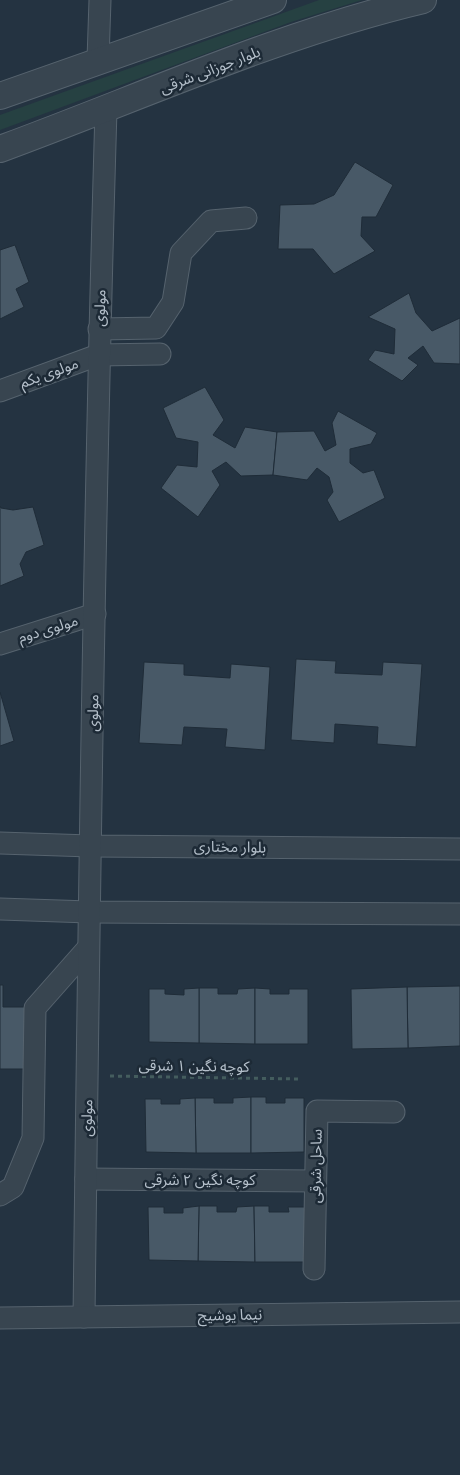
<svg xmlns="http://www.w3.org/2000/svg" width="460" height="1475" font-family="Signika,'Noto Sans Arabic',sans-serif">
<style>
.green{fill:#264142}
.building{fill:#485967;stroke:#1f2c38}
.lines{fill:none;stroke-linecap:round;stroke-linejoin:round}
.minor-casing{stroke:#56636e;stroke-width:23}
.tertiary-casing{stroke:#56636e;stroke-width:28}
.path{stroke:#445d5e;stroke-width:3;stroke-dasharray:4 4;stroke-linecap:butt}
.minor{stroke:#384550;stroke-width:21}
.tertiary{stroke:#384550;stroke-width:26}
.labels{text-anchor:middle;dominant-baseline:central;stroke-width:5;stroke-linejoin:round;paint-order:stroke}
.street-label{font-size:15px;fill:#b5c0cb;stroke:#1d2a36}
</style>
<rect width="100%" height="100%" fill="#243341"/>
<!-- green -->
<path class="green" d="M 319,0 L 362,0 L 291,22 L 0,130 L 0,115 Z"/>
<!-- building -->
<g class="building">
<path d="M 355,162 L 393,185 L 376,217 L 362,217 L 361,236 L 375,251 L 334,274 L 313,249 L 278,249 L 280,205 L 314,204 L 334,195 Z"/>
<path d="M 15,245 L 29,282 L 16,289 L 24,307 L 0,319 L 0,250 Z"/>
<path d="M 409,293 L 416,313 L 432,331 L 460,318 L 460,364 L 434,363 L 423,346 L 408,358 L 418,365 L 402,381 L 368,360 L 375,350 L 394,354 L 395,329 L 368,317 Z"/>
<path d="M 205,387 L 224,420 L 213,435 L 235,448 L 245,427 L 277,432 L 273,475 L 241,476 L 226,462 L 212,471 L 220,485 L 198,517 L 161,488 L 177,465 L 197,467 L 198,442 L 176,438 L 163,408 Z"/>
<path d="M 338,411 L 377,433 L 371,444 L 350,449 L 350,463 L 363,473 L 374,470 L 385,498 L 339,522 L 327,500 L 333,492 L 329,477 L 317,468 L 307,480 L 273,475 L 277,432 L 314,431 L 325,451 L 336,445 L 332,423 Z"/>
<path d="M 0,506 L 1,508 L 13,510 L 33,507 L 44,545 L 26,552 L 20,564 L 24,576 L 0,586 Z"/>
<path d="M 296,659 L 336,661 L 335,673 L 382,675 L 383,662 L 422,664 L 416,747 L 377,744 L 378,727 L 335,724 L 334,743 L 291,740 Z"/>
<path d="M 144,662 L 184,664 L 184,675 L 230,678 L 231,664 L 270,667 L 265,750 L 225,747 L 227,729 L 184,727 L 182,745 L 139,743 Z"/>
<path d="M 0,692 L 14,741 L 0,746 Z"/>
<path d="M 0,985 L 3,985 L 3,1007 L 25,1007 L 24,1069 L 0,1069 Z"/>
<path d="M 460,986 L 460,1046 L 408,1048 L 407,987 Z"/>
<path d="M 407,987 L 408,1048 L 352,1049 L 351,989 Z"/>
<path d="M 199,988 L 218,988 L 218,994 L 237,994 L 238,989 L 255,988 L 255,1044 L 199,1043 Z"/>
<path d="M 199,988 L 199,1043 L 149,1042 L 149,989 L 165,989 L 165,994 L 184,995 L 184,989 Z"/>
<path d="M 255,988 L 270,989 L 270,994 L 289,994 L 289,989 L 308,989 L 308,1044 L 255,1044 Z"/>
<path d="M 251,1097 L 251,1153 L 196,1153 L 195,1098 L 214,1098 L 214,1103 L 233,1103 L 233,1098 Z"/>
<path d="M 251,1097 L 266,1097 L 266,1103 L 285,1103 L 285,1098 L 304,1098 L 304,1152 L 251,1153 Z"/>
<path d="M 195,1098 L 196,1153 L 146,1152 L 145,1099 L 161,1099 L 161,1104 L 180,1104 L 180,1099 Z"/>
<path d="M 199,1206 L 217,1206 L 217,1212 L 236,1212 L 237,1207 L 254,1206 L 255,1262 L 198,1261 Z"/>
<path d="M 199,1206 L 198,1261 L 149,1260 L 148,1207 L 164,1207 L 164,1213 L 183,1213 L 183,1208 Z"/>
<path d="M 254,1206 L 269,1206 L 269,1212 L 289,1212 L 288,1207 L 307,1207 L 307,1262 L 255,1262 Z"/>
</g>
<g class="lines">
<!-- minor casing -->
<g class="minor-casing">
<g id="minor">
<path d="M 98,60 L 100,0"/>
<path d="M 99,329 L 156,328 L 173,302 L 181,253 L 211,221 L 246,218"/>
<path d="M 0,391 L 98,355 L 160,354"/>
<path d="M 0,644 L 95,614"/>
<path d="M 0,843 L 90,846 L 460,849"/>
<path d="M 0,909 L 89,912 L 460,914"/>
<path d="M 86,1179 L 315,1181"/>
<path d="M 0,1195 L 13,1187 L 33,1138 L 35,1008 L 88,948"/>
<path d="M 314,1269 L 317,1111 L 394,1112"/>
<path d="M 84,1317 C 89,915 94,512 106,110"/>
<path d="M 0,1318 L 460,1312"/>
</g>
</g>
<!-- tertiary casing -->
<g class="tertiary-casing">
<g id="tertiary">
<path d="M 0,96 L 273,0"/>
<path d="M 0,149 C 139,98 279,34 423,0"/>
</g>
</g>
<!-- path -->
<path class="path" d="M 110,1076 L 301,1079"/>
<!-- minor -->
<use href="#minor" class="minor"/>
<!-- tertiary -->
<use href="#tertiary" class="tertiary"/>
</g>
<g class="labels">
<!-- street labels -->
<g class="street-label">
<text transform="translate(210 70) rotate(-21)">بلوار جوزانی شرقی</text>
<text transform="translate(100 308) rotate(-88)">مولوی</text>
<text transform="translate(49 373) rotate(-20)">مولوی یکم</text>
<text transform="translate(48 629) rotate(-17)">مولوی دوم</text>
<text transform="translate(93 713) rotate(-89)">مولوی</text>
<text transform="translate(230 847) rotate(1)">بلوار مختاری</text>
<text transform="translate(194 1066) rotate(1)">کوچه نگین ۱ شرقی</text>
<text transform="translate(87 1118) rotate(-89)">مولوی</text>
<text transform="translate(316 1166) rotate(-89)">ساحل شرقی</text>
<text x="200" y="1180">کوچه نگین ۲ شرقی</text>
<text transform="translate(230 1315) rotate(-1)">نیما یوشیج</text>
</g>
</g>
</svg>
